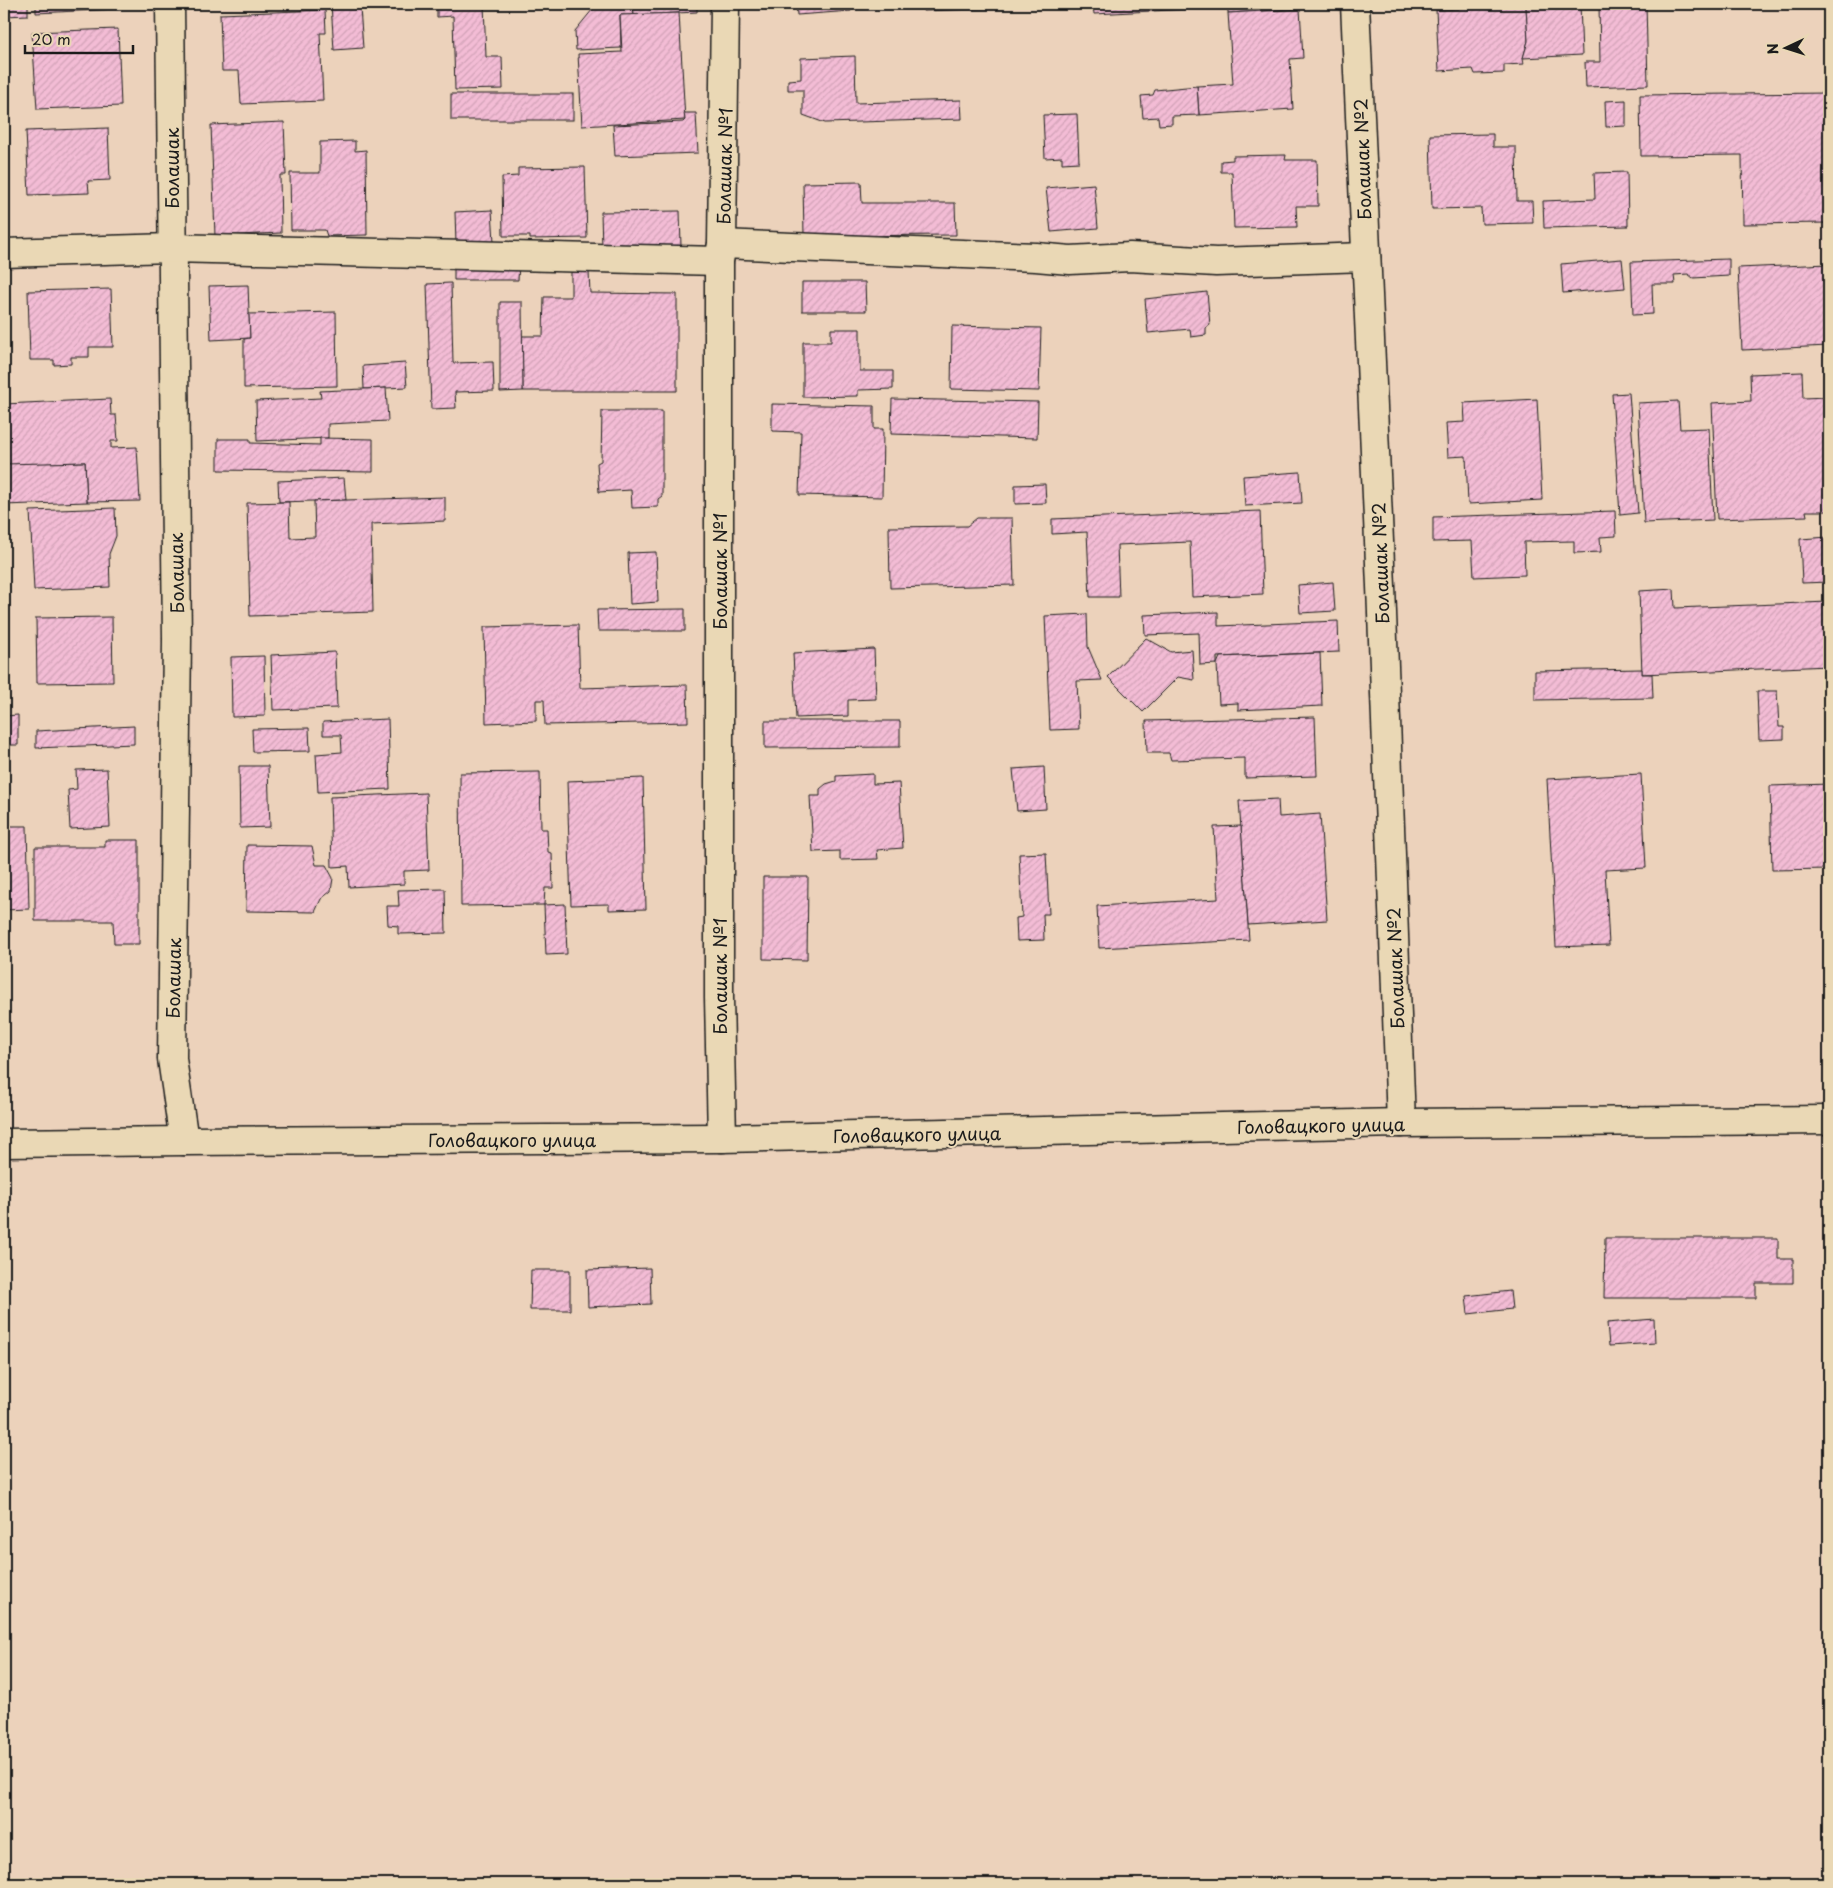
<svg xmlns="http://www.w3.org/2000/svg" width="1833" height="1888" font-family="'Playpen Sans',sans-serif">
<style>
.building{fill:url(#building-hatch);stroke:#1c1c1c}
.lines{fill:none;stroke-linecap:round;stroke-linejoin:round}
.minor-casing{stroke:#1c1c1c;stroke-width:31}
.secondary-casing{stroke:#1c1c1c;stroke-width:31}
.minor{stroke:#ead8b5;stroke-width:28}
.secondary{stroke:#ead8b5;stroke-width:28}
.labels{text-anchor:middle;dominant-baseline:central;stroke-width:4;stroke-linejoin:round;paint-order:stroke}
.street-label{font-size:18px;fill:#1c1c1c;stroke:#ead8b5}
</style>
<defs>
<pattern id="building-hatch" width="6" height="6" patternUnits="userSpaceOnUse" patternTransform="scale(1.25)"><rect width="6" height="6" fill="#f3bcd5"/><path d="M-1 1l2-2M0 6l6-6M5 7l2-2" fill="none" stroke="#d0a1b6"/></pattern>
</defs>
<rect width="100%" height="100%" fill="#ecd2bb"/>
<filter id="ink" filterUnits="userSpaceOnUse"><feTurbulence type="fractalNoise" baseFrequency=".02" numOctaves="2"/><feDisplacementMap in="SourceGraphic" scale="10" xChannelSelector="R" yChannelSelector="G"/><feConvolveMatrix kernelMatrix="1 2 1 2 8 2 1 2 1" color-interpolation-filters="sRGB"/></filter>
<g filter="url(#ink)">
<!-- building -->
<g class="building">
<path d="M 4,4 L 28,4 L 28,15 L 4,16 Z"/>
<path d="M 36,4 L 118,4 L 118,9 L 36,13 Z"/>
<path d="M 331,4 L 381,4 L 382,7 L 360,8 L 363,48 L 334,50 Z"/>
<path d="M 437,4 L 484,4 L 486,57 L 502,57 L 503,89 L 455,90 L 453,16 L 437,17 Z"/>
<path d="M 597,4 L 633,4 L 634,15 L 620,15 L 621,48 L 576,50 L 575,31 Z"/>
<path d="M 633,4 L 697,4 L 697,12 L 634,15 Z"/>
<path d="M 796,4 L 850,4 L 851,11 L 797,15 Z"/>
<path d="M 863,4 L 889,4 L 889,5 L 864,6 Z"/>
<path d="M 923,4 L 1004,4 L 1004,8 L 923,11 Z"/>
<path d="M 1093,4 L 1293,4 L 1293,9 L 1228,13 L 1228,7 L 1094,14 Z"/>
<path d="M 1458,4 L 1526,4 L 1528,41 L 1523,58 L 1524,64 L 1504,65 L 1504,73 L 1475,74 L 1473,69 L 1439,71 L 1436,10 L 1459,9 Z"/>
<path d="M 1537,4 L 1580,4 L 1582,55 L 1523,58 L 1528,41 L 1526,7 L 1537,7 Z"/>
<path d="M 1599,4 L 1646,4 L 1648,85 L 1586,87 L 1585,62 L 1600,62 Z"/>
<path d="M 1300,9 L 1303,58 L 1290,59 L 1293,109 L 1199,115 L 1197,86 L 1233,84 L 1228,13 Z"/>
<path d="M 325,10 L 326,33 L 320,33 L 323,101 L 241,104 L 239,71 L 222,71 L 220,14 Z"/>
<path d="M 679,13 L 685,120 L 582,126 L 578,54 L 622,52 L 620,15 Z"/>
<path d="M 118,29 L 121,106 L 37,109 L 32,32 Z"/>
<path d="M 855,56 L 856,103 L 961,100 L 962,119 L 825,123 L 803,115 L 803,90 L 788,90 L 788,80 L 801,79 L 801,58 Z"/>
<path d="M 1197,86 L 1199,115 L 1172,116 L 1172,124 L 1159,125 L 1158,117 L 1143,118 L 1141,96 L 1153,95 L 1155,90 Z"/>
<path d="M 1829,93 L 1829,223 L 1743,224 L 1742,155 L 1641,156 L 1640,95 Z"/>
<rect x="451" y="94" width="122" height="26"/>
<path d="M 1626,100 L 1626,126 L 1606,127 L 1605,101 Z"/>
<path d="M 684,113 L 696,113 L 698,153 L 615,156 L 613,125 L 683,122 L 685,120 Z"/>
<path d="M 1077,114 L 1079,162 L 1062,163 L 1062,157 L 1045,158 L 1043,115 Z"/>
<path d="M 284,122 L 286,175 L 280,175 L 281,233 L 215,236 L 211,125 Z"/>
<path d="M 108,128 L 110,180 L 88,181 L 89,193 L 29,195 L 26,131 Z"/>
<path d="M 1493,134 L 1493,147 L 1516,147 L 1517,201 L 1532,201 L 1533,223 L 1482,224 L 1481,208 L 1432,209 L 1430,135 Z"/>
<path d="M 355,141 L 355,151 L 366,150 L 367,235 L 327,236 L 325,230 L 291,230 L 290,173 L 320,173 L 320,142 Z"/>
<path d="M 1286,155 L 1285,160 L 1317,160 L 1318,206 L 1296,206 L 1297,227 L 1234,228 L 1232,172 L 1221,172 L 1221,161 L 1233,160 L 1233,156 Z"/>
<path d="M 585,167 L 587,238 L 530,239 L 530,236 L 503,236 L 502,177 L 518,176 L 518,168 Z"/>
<path d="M 1627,172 L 1628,226 L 1544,228 L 1543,201 L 1595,199 L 1594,173 Z"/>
<path d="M 861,182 L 862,203 L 955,203 L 956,235 L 804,236 L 803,183 Z"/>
<path d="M 1094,184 L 1098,228 L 1051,232 L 1046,188 Z"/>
<path d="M 492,210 L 494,242 L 456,244 L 455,212 Z"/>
<path d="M 680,211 L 681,247 L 602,248 L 601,212 Z"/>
<path d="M 1622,259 L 1625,288 L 1563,293 L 1561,264 Z"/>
<path d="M 1729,259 L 1729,276 L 1693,278 L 1688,274 L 1674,275 L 1675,284 L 1652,284 L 1653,314 L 1633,315 L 1631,262 Z"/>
<path d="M 454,264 L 519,264 L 518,280 L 454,280 Z"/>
<path d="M 1829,264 L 1829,346 L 1742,350 L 1738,268 Z"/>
<path d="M 571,272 L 589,272 L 590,293 L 677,294 L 677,391 L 523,391 L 522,336 L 543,336 L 544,297 L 571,297 Z"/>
<path d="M 802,282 L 865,282 L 866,311 L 802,311 Z"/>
<path d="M 451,283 L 453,363 L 493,362 L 494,391 L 455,392 L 456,408 L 431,409 L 427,284 Z"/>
<path d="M 248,285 L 250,338 L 211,340 L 209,286 Z"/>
<path d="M 111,289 L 113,347 L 89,347 L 89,357 L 71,357 L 71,364 L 54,365 L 54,360 L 30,360 L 28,291 Z"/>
<path d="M 1207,292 L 1210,325 L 1206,328 L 1206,335 L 1191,337 L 1190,329 L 1148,333 L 1145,299 Z"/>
<path d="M 500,302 L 522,302 L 523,391 L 500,392 Z"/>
<path d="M 336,312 L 337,386 L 244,388 L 244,339 L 250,338 L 249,314 Z"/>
<path d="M 952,326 L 1041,328 L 1039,391 L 951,389 Z"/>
<path d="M 831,329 L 860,329 L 860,371 L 893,371 L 893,389 L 858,390 L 858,396 L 803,397 L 803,342 L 831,342 Z"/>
<path d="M 405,363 L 407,387 L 364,389 L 363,366 Z"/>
<path d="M 1802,372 L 1803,398 L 1827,397 L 1829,511 L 1806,511 L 1807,516 L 1717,519 L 1712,403 L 1751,401 L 1750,374 Z"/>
<path d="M 386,388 L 388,421 L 328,424 L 328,438 L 257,441 L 256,401 L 321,398 L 320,391 Z"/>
<path d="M 1629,393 L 1638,513 L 1620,515 L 1612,394 Z"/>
<path d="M 110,399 L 111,415 L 116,415 L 118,441 L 111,441 L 111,448 L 137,447 L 140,501 L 87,502 L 85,462 L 4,465 L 4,404 Z"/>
<path d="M 892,399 L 1038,402 L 1037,438 L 891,434 Z"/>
<path d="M 1537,399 L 1542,500 L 1468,504 L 1466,456 L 1448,457 L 1446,423 L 1465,422 L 1464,403 Z"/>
<path d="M 1678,401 L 1680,429 L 1709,428 L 1713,520 L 1644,523 L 1638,403 Z"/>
<path d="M 772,404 L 874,406 L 874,429 L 883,429 L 882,497 L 799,495 L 801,432 L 772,431 Z"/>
<path d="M 602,411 L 662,411 L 662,496 L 658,499 L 658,507 L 632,508 L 631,490 L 599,492 L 597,463 L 601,461 Z"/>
<path d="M 320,438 L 373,439 L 373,472 L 218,470 L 218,439 L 250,439 L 250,443 L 320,445 Z"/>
<path d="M 85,462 L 87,502 L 4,505 L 4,464 Z"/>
<path d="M 1300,472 L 1302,503 L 1245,506 L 1243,476 Z"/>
<path d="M 344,478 L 346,500 L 279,502 L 278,481 Z"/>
<path d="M 1045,484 L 1046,503 L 1015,504 L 1015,485 Z"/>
<path d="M 445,497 L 445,521 L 371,524 L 373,612 L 250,616 L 247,503 L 289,502 L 290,538 L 315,537 L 314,501 Z"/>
<path d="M 115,508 L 116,536 L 109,554 L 110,587 L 34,590 L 30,511 Z"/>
<path d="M 1260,511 L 1263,594 L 1192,597 L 1190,542 L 1117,545 L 1119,597 L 1090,597 L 1087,532 L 1052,534 L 1052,519 Z"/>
<path d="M 1615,511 L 1616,536 L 1600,537 L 1601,552 L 1574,553 L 1574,541 L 1524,542 L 1525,575 L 1474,577 L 1472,541 L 1433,542 L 1433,517 Z"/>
<path d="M 977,518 L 1012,518 L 1014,585 L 890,588 L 889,527 L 967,526 Z"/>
<path d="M 1829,537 L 1829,582 L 1802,583 L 1800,539 Z"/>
<path d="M 656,552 L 658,602 L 630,604 L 628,553 Z"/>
<path d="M 1333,582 L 1335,611 L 1300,613 L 1298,585 Z"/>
<path d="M 1674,589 L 1675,608 L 1829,602 L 1829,666 L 1642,674 L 1639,591 Z"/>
<path d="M 685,609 L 685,631 L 598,631 L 597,610 Z"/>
<path d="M 1218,612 L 1218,626 L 1338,621 L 1339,652 L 1217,657 L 1217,664 L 1200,665 L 1199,633 L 1145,635 L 1144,615 Z"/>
<path d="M 1087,614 L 1088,647 L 1102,680 L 1077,681 L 1079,729 L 1050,730 L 1045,616 Z"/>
<path d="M 112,617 L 113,682 L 37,683 L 36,618 Z"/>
<path d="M 578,625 L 580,688 L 687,685 L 688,722 L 545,725 L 544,700 L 536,700 L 536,721 L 486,723 L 484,627 Z"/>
<path d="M 1146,638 L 1171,652 L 1192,650 L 1194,680 L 1178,677 L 1143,712 L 1108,677 Z"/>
<path d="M 874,649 L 876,699 L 848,700 L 848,716 L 796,718 L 793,653 Z"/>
<path d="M 335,652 L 337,708 L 273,710 L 271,655 Z"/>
<path d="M 1320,653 L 1322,706 L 1238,710 L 1238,703 L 1219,704 L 1217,664 L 1220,657 Z"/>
<path d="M 264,656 L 265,716 L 232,717 L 231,657 Z"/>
<path d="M 1642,669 L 1642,674 L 1652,674 L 1653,698 L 1535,700 L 1535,671 Z"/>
<path d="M 1757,691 L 1777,691 L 1779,727 L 1784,727 L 1784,739 L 1759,740 Z"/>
<path d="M 18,715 L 18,745 L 4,745 L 4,716 Z"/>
<path d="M 1315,717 L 1317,776 L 1245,778 L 1245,758 L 1171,760 L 1169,753 L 1147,753 L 1146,721 Z"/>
<path d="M 388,719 L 390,789 L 318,792 L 316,754 L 342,752 L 341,735 L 323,735 L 323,722 Z"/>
<path d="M 765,721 L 900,721 L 900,747 L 765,748 Z"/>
<path d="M 134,726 L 134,744 L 36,748 L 36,731 Z"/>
<path d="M 309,728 L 310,751 L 253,752 L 252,729 Z"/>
<path d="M 239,766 L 268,766 L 270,827 L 240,828 Z"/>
<path d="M 1044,767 L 1046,809 L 1017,811 L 1013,769 Z"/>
<path d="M 107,769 L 110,827 L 70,829 L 68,790 L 77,789 L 76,770 Z"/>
<path d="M 540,772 L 541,829 L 547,829 L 548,852 L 552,853 L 553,888 L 545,888 L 544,905 L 461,906 L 460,773 Z"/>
<path d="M 873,774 L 873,784 L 899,783 L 903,848 L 877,850 L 878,859 L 840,860 L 840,851 L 813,852 L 810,796 L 820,796 L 820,789 L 826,784 L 836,781 L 836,776 Z"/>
<path d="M 1641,774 L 1646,868 L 1605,870 L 1609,945 L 1556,947 L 1547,779 Z"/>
<path d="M 643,778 L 646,909 L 609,910 L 609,904 L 571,905 L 567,781 Z"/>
<path d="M 1829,784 L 1829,869 L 1772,870 L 1770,786 Z"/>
<path d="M 426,793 L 429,870 L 404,871 L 404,884 L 349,887 L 348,866 L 332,867 L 330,797 Z"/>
<path d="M 1278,799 L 1279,817 L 1320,814 L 1327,920 L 1248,925 L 1239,801 Z"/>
<path d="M 4,826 L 27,826 L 29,909 L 4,910 Z"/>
<path d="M 1241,826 L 1249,940 L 1099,948 L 1097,906 L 1218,899 L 1214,827 Z"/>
<path d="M 105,840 L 139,840 L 139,944 L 114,944 L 113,921 L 35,921 L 35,847 L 105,847 Z"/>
<path d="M 247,845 L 312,846 L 316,865 L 326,865 L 333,878 L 331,891 L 321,899 L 315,912 L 246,911 Z"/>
<path d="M 1046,853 L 1049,914 L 1043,914 L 1044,940 L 1017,941 L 1016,918 L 1022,917 L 1019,854 Z"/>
<path d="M 763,877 L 808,877 L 807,960 L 763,959 Z"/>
<path d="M 445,889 L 446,933 L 398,934 L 398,926 L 388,925 L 387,906 L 399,906 L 398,890 Z"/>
<path d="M 565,904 L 567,954 L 546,955 L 544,905 Z"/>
<path d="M 1605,1238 L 1778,1238 L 1778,1259 L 1793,1259 L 1793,1283 L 1756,1283 L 1756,1298 L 1604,1298 Z"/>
<path d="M 650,1268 L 651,1304 L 588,1307 L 587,1270 Z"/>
<path d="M 531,1270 L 570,1270 L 570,1310 L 530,1310 Z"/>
<path d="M 1510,1291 L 1512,1309 L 1468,1314 L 1466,1296 Z"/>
<path d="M 1654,1319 L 1655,1343 L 1609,1346 L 1607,1323 Z"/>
</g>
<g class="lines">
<!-- minor casing -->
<g class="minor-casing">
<g id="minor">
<path d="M 170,4 L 177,639 L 172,1059 L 184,1141"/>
<path d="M 1355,4 L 1381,586 L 1401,1123"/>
<path d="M 722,244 L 1036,257 L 1070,260 L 1130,257 L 1216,262 L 1366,257"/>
<path d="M 4,253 L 171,248 L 719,261"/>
<path d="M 722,1138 L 719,998 L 719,261 L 722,244 L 725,4"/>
</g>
</g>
<!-- secondary casing -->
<g class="secondary-casing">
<path id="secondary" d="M 4,1143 L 184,1141 L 722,1138 L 1401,1123 L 1829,1120"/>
</g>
<!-- minor -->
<use href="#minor" class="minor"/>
<!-- secondary -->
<use href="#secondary" class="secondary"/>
</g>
</g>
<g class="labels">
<!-- street labels -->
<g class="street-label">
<text transform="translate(1362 159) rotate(-92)">Болашак №2</text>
<text transform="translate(724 166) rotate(-89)">Болашак №1</text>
<text transform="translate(171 168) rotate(-90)">Болашак</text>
<text transform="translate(1380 563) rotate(-92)">Болашак №2</text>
<text transform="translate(719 571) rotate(-90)">Болашак №1</text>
<text transform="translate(176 573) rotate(-91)">Болашак</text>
<text transform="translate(1395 968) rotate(-92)">Болашак №2</text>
<text transform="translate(719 976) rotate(-90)">Болашак №1</text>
<text transform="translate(173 978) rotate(-89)">Болашак</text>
<text transform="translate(1321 1125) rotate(-1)">Головацкого улица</text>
<text transform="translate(917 1134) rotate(-1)">Головацкого улица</text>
<text x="512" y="1139">Головацкого улица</text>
</g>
</g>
<!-- margin -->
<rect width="1833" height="1888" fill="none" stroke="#ead8b5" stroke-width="20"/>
<rect x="10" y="10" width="1813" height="1868" fill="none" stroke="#1c1c1c" stroke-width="2" filter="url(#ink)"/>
<!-- north arrow -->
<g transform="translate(1786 48) rotate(266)" stroke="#ead8b5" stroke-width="4" paint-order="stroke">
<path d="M0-4L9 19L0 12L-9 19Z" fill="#1c1c1c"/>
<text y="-8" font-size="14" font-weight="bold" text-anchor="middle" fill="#1c1c1c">N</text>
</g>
<!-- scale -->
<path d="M25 45v8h108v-8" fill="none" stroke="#1c1c1c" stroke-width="2.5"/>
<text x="32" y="45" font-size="15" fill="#1c1c1c" stroke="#ead8b5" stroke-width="4" paint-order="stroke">20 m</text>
</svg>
